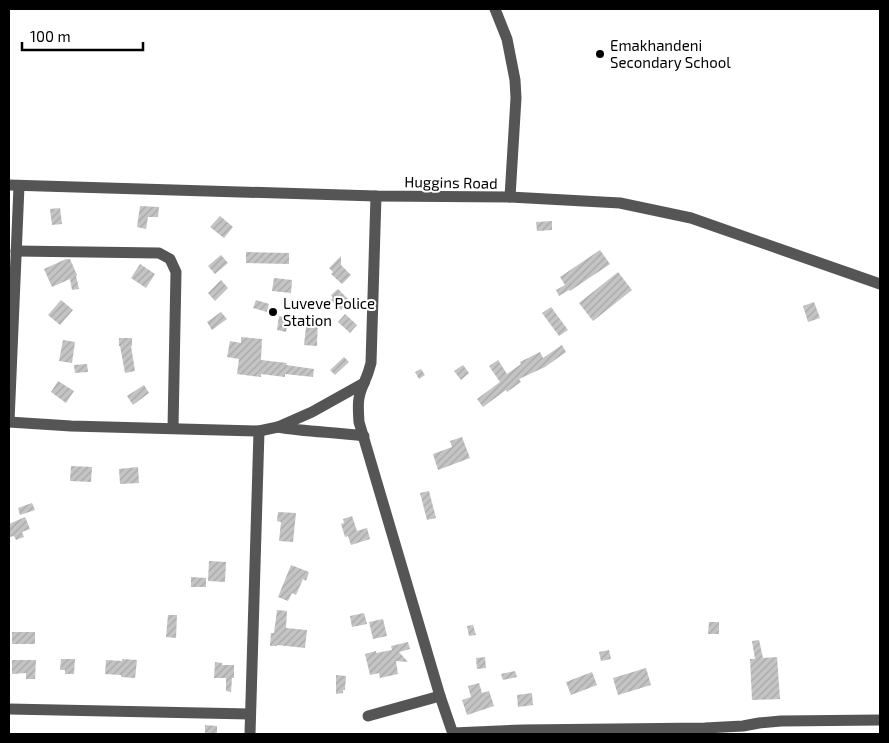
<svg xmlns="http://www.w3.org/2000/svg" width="889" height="743" font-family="'Exo 2',sans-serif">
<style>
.building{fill:url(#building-hatch)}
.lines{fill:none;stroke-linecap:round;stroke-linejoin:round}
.minor{stroke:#555;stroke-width:11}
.poi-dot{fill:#000;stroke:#fff;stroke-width:2}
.labels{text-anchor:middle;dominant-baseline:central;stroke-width:4;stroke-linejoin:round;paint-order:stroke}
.poi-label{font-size:15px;fill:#000;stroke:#fff;text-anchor:start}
.street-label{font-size:15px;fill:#000;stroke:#fff}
</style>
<defs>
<pattern id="building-hatch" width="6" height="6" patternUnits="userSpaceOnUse" patternTransform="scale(1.25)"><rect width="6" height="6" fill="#c4c4c4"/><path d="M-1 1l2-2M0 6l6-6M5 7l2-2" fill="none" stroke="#a7a7a7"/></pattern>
</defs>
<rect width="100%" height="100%" fill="#fff"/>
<!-- building -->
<g class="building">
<path d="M 140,206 L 159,207 L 158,217 L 148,217 L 146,229 L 137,227 Z"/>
<path d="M 60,208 L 62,224 L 52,225 L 50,209 Z"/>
<path d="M 220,216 L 233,227 L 224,238 L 210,227 Z"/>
<path d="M 552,221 L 552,230 L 537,231 L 536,222 Z"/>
<path d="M 600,250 L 610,264 L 570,291 L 569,290 L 559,296 L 556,290 L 565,285 L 560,277 Z"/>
<path d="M 246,252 L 289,253 L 289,264 L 246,263 Z"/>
<path d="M 221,255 L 228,263 L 215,274 L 208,266 Z"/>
<path d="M 341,256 L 341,265 L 351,275 L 342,284 L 331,274 L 333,272 L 329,268 Z"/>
<path d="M 66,259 L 70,259 L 77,275 L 76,276 L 79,289 L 72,290 L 70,279 L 52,287 L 44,269 Z"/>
<path d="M 140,264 L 155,274 L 146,288 L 131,278 Z"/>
<path d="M 618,272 L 632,290 L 593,321 L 579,303 Z"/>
<path d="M 274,278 L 292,280 L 291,293 L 272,291 Z"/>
<path d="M 221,280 L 228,288 L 215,301 L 208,293 Z"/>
<path d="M 338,289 L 350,301 L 341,310 L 331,300 L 333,298 L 331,295 Z"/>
<path d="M 61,300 L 73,310 L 60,325 L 48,315 Z"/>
<path d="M 256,300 L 269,304 L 267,312 L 253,308 Z"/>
<path d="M 814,302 L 820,318 L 808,322 L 803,306 Z"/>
<path d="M 551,307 L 568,330 L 559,336 L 542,313 Z"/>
<path d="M 221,312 L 227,319 L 212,330 L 207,322 Z"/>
<path d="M 345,314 L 357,325 L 350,333 L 338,322 Z"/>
<path d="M 279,316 L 288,318 L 286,332 L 277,330 Z"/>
<path d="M 304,317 L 318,318 L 317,346 L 304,345 L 306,327 L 303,327 Z"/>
<path d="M 241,337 L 262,339 L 261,360 L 287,363 L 286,365 L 314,369 L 313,377 L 285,374 L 285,377 L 261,374 L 261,377 L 237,374 L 239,359 L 227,357 L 230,341 L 241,343 Z"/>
<path d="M 119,338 L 132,338 L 132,346 L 131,346 L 135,371 L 125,373 L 120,346 L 119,346 Z"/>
<path d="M 63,340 L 75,342 L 72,363 L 59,361 Z"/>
<path d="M 562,345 L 566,352 L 545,367 L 519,379 L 521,382 L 507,392 L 506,390 L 483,407 L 477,399 L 500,382 L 489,366 L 498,360 L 507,374 L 521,364 L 520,362 L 540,352 L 543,358 Z"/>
<path d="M 344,357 L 349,362 L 335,375 L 330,370 Z"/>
<path d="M 87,364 L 88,372 L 75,373 L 74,365 Z"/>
<path d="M 463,365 L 469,373 L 461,380 L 454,371 Z"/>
<path d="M 421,369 L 425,375 L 419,379 L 415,372 Z"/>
<path d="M 58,381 L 74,391 L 66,403 L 51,392 Z"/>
<path d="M 144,385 L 149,393 L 133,405 L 127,396 Z"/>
<path d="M 462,437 L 470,458 L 438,470 L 433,454 L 452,447 L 450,441 Z"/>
<path d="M 71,466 L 92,467 L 91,482 L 70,481 Z"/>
<path d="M 138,467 L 139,483 L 120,484 L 119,469 Z"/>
<path d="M 429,491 L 436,518 L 427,520 L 420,493 Z"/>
<path d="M 32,503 L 35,510 L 20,515 L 18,508 Z"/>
<path d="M 278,512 L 296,513 L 293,542 L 279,541 L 281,522 L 277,521 Z"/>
<path d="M 352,516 L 357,531 L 367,528 L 370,539 L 351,545 L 348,536 L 345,537 L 341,524 L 344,523 L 343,519 Z"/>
<path d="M 25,517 L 30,529 L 22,532 L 24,537 L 16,540 L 14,536 L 10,537 L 9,534 L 9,524 Z"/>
<path d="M 209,561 L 226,562 L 225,582 L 208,581 Z"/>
<path d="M 291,565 L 309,572 L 306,581 L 303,579 L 296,595 L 292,593 L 288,601 L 278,597 Z"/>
<path d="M 191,577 L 206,578 L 206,587 L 191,587 Z"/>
<path d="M 277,610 L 287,611 L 286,628 L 307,630 L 305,648 L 277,645 L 277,646 L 270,646 L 271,633 L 274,633 Z"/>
<path d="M 364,613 L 367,624 L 352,627 L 350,616 Z"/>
<path d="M 168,615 L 177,615 L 176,638 L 166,637 Z"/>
<path d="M 383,619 L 387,636 L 373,639 L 369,622 Z"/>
<path d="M 709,622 L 719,622 L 719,634 L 708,634 Z"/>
<path d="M 473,625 L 476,635 L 469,636 L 467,626 Z"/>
<rect x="12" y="632" width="23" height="12"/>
<path d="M 759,640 L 763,658 L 777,657 L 780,699 L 752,700 L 750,659 L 755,659 L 752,641 Z"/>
<path d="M 408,642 L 410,649 L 399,652 L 408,662 L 396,661 L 398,674 L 380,678 L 379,673 L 370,675 L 365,654 L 376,651 L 376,653 L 392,650 L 391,646 Z"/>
<path d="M 609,650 L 611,659 L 601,661 L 599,652 Z"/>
<path d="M 485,657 L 486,668 L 477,669 L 476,658 Z"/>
<path d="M 61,659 L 75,659 L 74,674 L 65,674 L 65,670 L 60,670 Z"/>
<path d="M 122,659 L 137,660 L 135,678 L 121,677 L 121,675 L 105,674 L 106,660 L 122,661 Z"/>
<path d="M 12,660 L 36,660 L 35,679 L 26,679 L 26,673 L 12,674 Z"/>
<path d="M 215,662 L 222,663 L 222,665 L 234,665 L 234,678 L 232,678 L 231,692 L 226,691 L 226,678 L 214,678 Z"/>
<path d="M 646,668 L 651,685 L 618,695 L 613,678 Z"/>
<path d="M 515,671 L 517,677 L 503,680 L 501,674 Z"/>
<path d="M 592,672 L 597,685 L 571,695 L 566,682 Z"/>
<path d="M 336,675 L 346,676 L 345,690 L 343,690 L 343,693 L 336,694 Z"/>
<path d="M 479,683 L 482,693 L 489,691 L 494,706 L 467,715 L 462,700 L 471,697 L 468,686 Z"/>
<path d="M 532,693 L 533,705 L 518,707 L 517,695 Z"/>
<path d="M 205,725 L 217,726 L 217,734 L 205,734 Z"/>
</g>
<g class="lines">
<!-- minor -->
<g class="minor">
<path d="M 495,9 L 507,39 L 515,80 L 516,98 L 510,197"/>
<path d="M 9,185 L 376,196 L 510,197 L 620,203 L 691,218 L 880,284"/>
<path d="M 16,251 L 159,253 L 170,259 L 176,272 L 173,428"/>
<path d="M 364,383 C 357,398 358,406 359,422 L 440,696 L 453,734"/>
<path d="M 9,422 L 71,426 L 259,431 L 278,427 L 312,412 L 364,383 L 368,373 L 371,363 L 376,196"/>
<path d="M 9,422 L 19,186"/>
<path d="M 278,427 C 306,432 335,432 364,436"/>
<path d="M 9,709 L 250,714"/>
<path d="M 368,716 L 440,696"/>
<path d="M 453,733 L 522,730 L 705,728 L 743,726 L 759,723 L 781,721 L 880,720"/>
<path d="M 250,734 L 259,431"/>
</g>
</g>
<!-- markers -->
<g class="poi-dot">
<circle cx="600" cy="54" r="5"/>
<circle cx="273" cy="312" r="5"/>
</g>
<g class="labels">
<!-- poi labels -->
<g class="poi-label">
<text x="610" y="45">Emakhandeni<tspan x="610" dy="17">Secondary School</tspan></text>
<text x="283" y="303">Luveve Police<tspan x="283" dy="17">Station</tspan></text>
</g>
<!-- street labels -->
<g class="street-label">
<text transform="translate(451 182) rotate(1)">Huggins Road</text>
</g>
</g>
<!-- border -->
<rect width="889" height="743" fill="none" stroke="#000000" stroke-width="20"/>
<!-- scale -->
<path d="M22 42v8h121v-8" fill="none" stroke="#000000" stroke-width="2.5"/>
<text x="30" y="42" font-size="15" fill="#000000" stroke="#ffffff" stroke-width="4" paint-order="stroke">100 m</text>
</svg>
